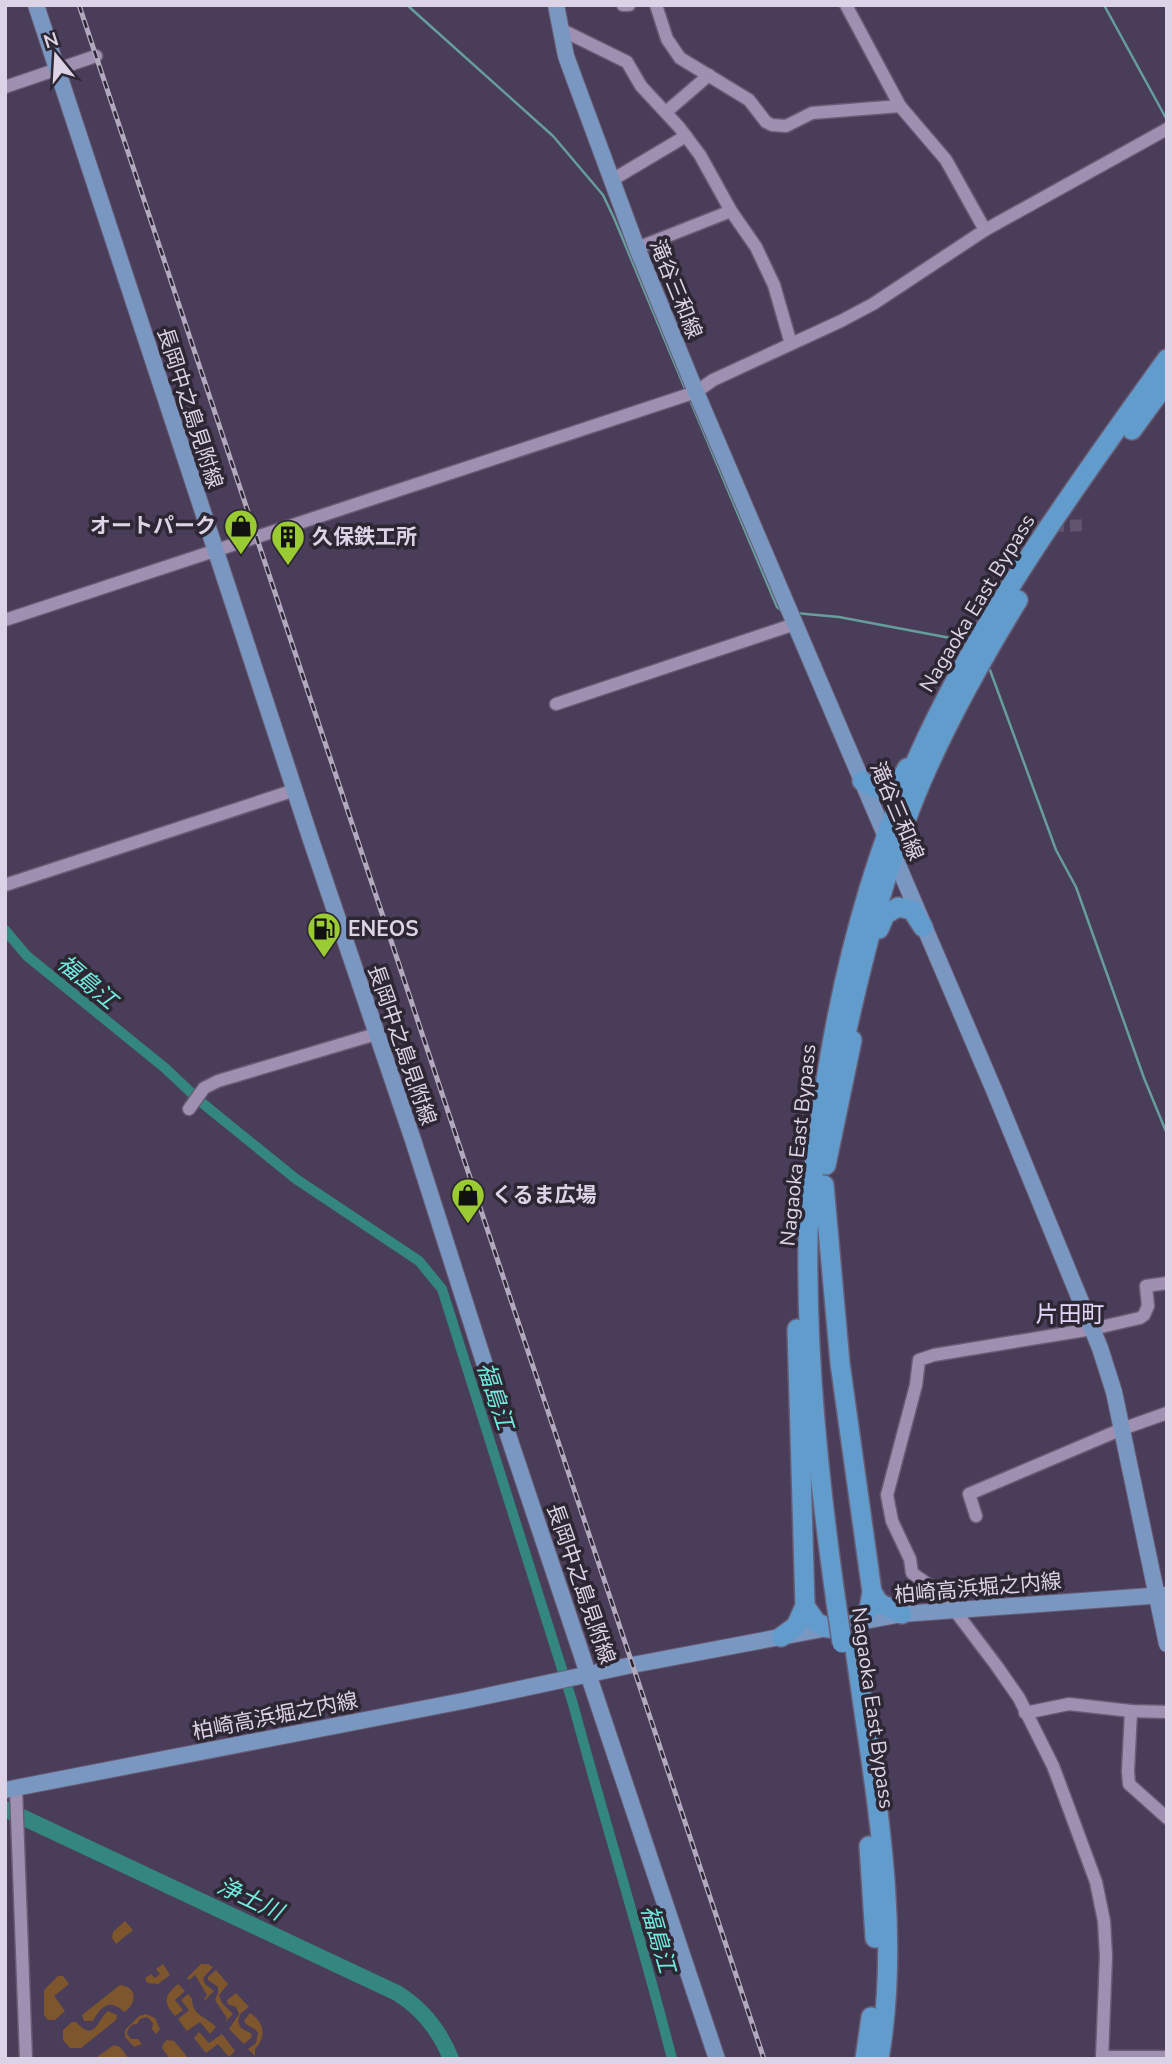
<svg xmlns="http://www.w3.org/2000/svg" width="1172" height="2064" font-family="'Nunito Sans','Noto Sans JP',sans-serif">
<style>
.green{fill:#7e562d}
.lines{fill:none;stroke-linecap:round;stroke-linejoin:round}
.stream{stroke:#669e9d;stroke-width:2.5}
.canal{stroke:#34877e;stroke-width:10}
.river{stroke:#34877e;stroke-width:16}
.minor-tunnel{stroke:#60546e;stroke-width:12;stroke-dasharray:12 6;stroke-linecap:butt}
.minor-casing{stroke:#675c74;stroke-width:15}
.major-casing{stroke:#675c74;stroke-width:18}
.highway-casing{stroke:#675c74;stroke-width:22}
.minor{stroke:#9f90b1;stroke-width:12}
.major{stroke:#7a97c2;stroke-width:16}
.highway{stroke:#629ccd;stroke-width:19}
.rail-casing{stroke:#b3a9be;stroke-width:5}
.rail{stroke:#2d2734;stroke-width:2.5;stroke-dasharray:8;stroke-linecap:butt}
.highway-bridge-casing{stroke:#675c74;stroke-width:22;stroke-linecap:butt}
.highway-bridge{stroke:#629ccd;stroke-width:19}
.labels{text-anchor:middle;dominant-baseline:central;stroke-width:7;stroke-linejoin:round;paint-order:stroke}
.street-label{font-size:21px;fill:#dcd4e6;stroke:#2d2734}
.poi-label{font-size:21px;font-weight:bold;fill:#dcd4e6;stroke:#2d2734;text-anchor:start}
.water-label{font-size:23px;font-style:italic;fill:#72ebde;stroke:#2d2734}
.neighbourhood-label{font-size:23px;fill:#e5d5f8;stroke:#2d2734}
</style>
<rect width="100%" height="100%" fill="#4a3d59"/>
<!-- green -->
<g class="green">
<path d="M 125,1921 L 133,1930 L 116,1944 L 112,1938 L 113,1932 Z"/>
<path d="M 163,1964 L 170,1975 L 158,1984 L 147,1983 L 145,1978 L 151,1974 L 155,1978 L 160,1974 L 156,1969 Z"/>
<path d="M 201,1964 L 208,1964 L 213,1967 L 203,1978 L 205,1984 L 214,1991 L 205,2000 L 204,1999 L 207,1995 L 195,1975 L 189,1980 L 187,1978 Z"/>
<path d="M 216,1970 L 228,1984 L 219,1995 L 222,2003 L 233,2014 L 225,2022 L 227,2018 L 215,2000 L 218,1993 L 218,1987 L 208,1980 L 208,1977 Z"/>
<path d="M 58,1976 L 63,1976 L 69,1984 L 54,1996 L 65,2011 L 55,2020 L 48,2020 L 44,2015 L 44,1990 Z"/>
<path d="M 178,1984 L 185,1991 L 175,2000 L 183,2010 L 175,2016 C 163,2002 164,1996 178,1984 Z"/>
<path d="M 120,1985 C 138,1987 137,2004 124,2012 C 110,1998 101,2006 93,2021 L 84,2021 L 82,2015 Z"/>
<path d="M 236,1993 L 249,2007 L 240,2014 L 238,2022 L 241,2028 L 252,2034 L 251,2038 L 244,2044 L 229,2029 L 239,2014 L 236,2007 L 228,2004 L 227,2000 Z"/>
<path d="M 188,1994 L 192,1999 C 192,2016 206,2016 216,2027 L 210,2034 L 200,2022 L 187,2031 L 178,2019 L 189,2010 L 181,2000 Z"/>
<path d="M 108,2011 L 117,2015 L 116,2020 L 81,2048 L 70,2048 L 63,2040 L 63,2030 L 72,2022 L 76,2022 C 95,2043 97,2020 108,2011 Z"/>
<path d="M 250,2013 C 264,2022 267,2036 255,2049 L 255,2056 L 248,2049 L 256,2043 L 258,2033 C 254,2026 246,2027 244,2021 Z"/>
<path d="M 146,2014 L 155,2018 L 160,2029 L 156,2034 L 152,2029 L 153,2023 L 147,2017 L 140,2019 L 137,2024 C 131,2024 128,2028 127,2034 L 131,2039 L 138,2039 L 142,2044 L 134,2047 L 125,2037 L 125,2030 L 139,2016 Z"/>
<path d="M 199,2032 L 209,2043 L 222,2034 L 235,2051 L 229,2057 L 218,2044 L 206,2053 L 194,2038 Z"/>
<path d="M 167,2040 L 174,2041 L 189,2059 L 170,2059 L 162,2048 L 163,2044 Z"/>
<path d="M 114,2045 L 120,2047 L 129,2059 L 94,2059 Z"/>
</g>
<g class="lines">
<!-- stream -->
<g class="stream">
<path d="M 407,5 L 553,136 L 603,195 L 614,218 L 686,391"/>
<path d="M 1104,5 L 1167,120"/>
<path d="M 690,400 L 777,607 L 782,611"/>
<path d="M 795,613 L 839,617 L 961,640"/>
<path d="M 990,670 L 1056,850 L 1076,887 L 1144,1078 L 1167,1134"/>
</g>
<!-- canal -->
<path class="canal" d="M 5,930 L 27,956 L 165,1068 L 201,1102 L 296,1179 L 419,1261 L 442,1289 L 573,1704 C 605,1823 642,1940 672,2059"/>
<!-- river -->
<path class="river" d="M 5,1809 L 397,1993 C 423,2009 440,2031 451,2059"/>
<!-- minor-tunnel -->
<path class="minor-tunnel" d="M 1034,527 L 1087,525"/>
<!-- minor casing -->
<g class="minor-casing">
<g id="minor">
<path d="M 623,5 L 629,5"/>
<path d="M 656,5 L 667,39 L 680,58 L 749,100 L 766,122 L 772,125 L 786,126 L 812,113 L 900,106"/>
<path d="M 846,5 L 900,106 L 946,160 L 985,230"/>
<path d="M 560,29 L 627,62 L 641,86 L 679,127 L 700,155 L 731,211 L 756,247 L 774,285 L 791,344"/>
<path d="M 5,87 L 96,56"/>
<path d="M 666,112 L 709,75"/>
<path d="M 612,180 L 686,136"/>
<path d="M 637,248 L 731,211"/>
<path d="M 5,620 L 696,392 L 713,380 L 841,321 L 873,304 L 985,230 L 1167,129"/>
<path d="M 556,704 L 795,624"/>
<path d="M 5,885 L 295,790"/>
<path d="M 189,1109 L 204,1088 L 218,1081 L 376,1034"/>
<path d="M 976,1516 L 969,1494 L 1122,1429 L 1167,1413"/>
<path d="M 1131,1711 L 1128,1771 L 1129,1784 L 1167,1818"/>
<path d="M 1025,1713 L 1069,1704 L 1131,1711 L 1167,1712"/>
<path d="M 16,1789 L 26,2059"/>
<path d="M 1102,2057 L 1167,2057"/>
<path d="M 1102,2059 L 1106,1956 L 1104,1921 L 1096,1882 L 1065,1798 L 1053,1766 L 1019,1698 L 996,1665 L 943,1595 L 912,1573 L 910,1559 L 892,1521 L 887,1495 L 916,1385 L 919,1360 L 934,1355 L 1092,1329 L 1140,1318 L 1144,1315 L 1148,1306 L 1146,1286 L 1167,1283"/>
</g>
</g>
<!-- major casing -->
<g class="major-casing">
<g id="major">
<path d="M 36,5 L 311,840 L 413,1140 L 491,1384 L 717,2059"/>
<path d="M 556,5 L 566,56 L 574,78 L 637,248 L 696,392 L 994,1090 L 1100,1348 L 1114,1392 L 1167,1644"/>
<path d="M 5,1790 L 468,1700 L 627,1666 L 902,1614 L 1164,1595"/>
</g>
</g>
<!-- highway casing -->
<g class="highway-casing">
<g id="highway">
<path d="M 1132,430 L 1167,382"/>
<path d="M 862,781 C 884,795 896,793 907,768"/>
<path d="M 879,929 L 885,915 L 898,907 L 912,910 L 923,927"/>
<path d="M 842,1052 C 862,961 885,866 922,780 C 949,718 983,657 1018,600"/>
<path d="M 826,1165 L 852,1040"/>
<path d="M 824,1185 L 840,1363 L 872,1592 L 869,1609 L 857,1622"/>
<path d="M 872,1592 L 879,1603 L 902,1614"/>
<path d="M 836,1602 C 819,1481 806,1358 808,1236 C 809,1198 815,1160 820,1122 C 837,990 870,858 927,737 C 991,602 1080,480 1167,359"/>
<path d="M 805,1606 L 816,1622 L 828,1628"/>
<path d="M 781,1637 L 796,1626 L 805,1606 L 797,1329"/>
<path d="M 854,1641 C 872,1779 903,1920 879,2059"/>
<path d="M 869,1846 L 875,1938"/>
<path d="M 865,2059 L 871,2017"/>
</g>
</g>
<!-- minor -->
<use href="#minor" class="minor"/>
<!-- major -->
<use href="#major" class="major"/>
<!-- highway -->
<use href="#highway" class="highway"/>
<!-- rail casing -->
<g class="rail-casing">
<path id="rail" d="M 79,5 L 764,2059"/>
</g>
<!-- rail -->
<use href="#rail" class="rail"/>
<!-- highway-bridge casing -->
<g class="highway-bridge-casing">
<path id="highway-bridge" d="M 836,1602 L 842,1643"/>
</g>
<!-- highway-bridge -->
<use href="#highway-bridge" class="highway-bridge"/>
</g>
<!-- icons -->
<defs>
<g id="shop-pin" transform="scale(1.75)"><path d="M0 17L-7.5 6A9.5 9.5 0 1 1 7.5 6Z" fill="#9bcb33" stroke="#2d2734"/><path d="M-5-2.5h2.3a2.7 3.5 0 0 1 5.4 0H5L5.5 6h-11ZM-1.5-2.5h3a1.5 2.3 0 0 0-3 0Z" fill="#111"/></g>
<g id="building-pin" transform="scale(1.75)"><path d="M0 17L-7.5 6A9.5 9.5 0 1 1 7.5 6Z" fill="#9bcb33" stroke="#2d2734"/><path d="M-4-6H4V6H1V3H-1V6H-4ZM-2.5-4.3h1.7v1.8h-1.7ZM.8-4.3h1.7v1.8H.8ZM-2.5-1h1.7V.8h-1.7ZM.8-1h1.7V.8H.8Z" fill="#111"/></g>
<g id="fuel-pin" transform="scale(1.75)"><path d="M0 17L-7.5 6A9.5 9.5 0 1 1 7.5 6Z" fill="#9bcb33" stroke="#2d2734"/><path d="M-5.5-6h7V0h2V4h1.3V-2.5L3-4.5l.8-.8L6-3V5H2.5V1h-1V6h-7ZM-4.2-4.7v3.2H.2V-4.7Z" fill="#111"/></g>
</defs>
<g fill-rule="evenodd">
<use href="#shop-pin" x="241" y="526"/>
<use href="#building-pin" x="288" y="537"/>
<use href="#fuel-pin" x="324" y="929"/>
<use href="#shop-pin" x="468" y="1195"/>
</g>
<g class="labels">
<!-- street labels -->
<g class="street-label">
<text transform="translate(676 289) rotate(68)">滝谷三和線</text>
<text transform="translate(190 408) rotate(72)">長岡中之島見附線</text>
<text transform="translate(977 603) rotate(-59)">Nagaoka East Bypass</text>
<text transform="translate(897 811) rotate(67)">滝谷三和線</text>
<text transform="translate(402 1045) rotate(71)">長岡中之島見附線</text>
<text transform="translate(798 1145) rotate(-84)">Nagaoka East Bypass</text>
<text transform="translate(581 1584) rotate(71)">長岡中之島見附線</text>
<text transform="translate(978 1588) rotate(-5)">柏崎高浜堀之内線</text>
<text transform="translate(873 1708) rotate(82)">Nagaoka East Bypass</text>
<text transform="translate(275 1716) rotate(-11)">柏崎高浜堀之内線</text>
</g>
<!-- poi labels -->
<g class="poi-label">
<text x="216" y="526" text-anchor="end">オートパーク</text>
<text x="312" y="537">久保鉄工所</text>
<text x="348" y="929">ENEOS</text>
<text x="492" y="1195">くるま広場</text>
</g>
<!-- water labels -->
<g class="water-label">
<text transform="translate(87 982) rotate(40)">福島江</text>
<text transform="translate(495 1396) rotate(72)">福島江</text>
<text transform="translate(250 1899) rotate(25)">浄土川</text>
<text transform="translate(658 1939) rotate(74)">福島江</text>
</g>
<!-- neighbourhood labels -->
<g class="neighbourhood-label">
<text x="1070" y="1314">片田町</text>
</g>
</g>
<!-- border -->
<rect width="1172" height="2064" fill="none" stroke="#dcd4e6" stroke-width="14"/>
<!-- north arrow -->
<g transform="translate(56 56) rotate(342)" stroke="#2d2734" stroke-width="5" paint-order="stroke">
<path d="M0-5L12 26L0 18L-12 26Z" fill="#dcd4e6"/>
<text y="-10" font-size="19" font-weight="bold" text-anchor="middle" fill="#dcd4e6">N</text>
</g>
</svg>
